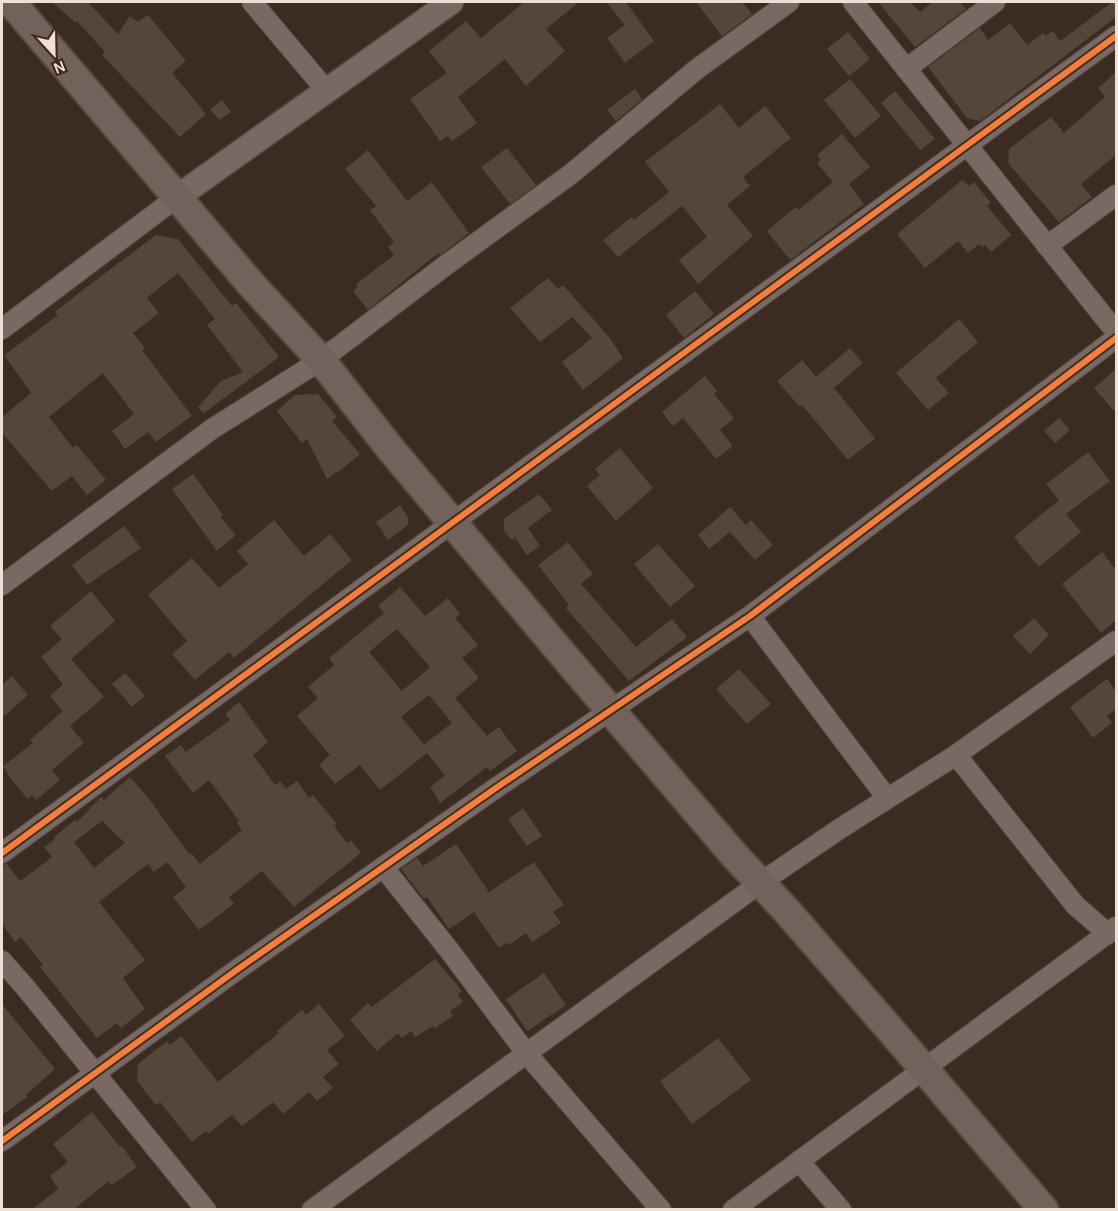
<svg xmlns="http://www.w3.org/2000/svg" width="1118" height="1211" font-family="Karla,sans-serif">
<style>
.building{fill:#544639;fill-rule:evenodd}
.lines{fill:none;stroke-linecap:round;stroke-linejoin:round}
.minor-casing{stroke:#554940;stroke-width:22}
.tertiary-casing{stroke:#554940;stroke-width:27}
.secondary-casing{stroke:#554940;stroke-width:32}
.minor{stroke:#796864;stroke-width:20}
.tertiary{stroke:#796864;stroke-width:24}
.secondary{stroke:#73625b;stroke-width:28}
.cycleway-casing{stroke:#442b17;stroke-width:10}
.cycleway{stroke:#f27e40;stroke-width:6}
</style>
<rect width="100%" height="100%" fill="#3a2c22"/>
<!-- building -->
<g class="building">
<path d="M 52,2 L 88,2 L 118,34 L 130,16 L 138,22 L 148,15 L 186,61 L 172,73 L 206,114 L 180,137 L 102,55 L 105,52 L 77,21 L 75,22 Z"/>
<path d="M 524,2 L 579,2 L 546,29 L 565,51 L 526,86 L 505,59 L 458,97 L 477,123 L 452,141 L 448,136 L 440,141 L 410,99 L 447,73 L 429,51 L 466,21 L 481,38 Z"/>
<path d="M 606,2 L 626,2 L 654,41 L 625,63 L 607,38 L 625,25 Z"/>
<path d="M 696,2 L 742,2 L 752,14 L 722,36 Z"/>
<path d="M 878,2 L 910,2 L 920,12 L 933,2 L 960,2 L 966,9 L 915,47 Z"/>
<path d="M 1112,2 L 1116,2 L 1116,17 L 980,121 L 967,118 L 928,67 L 980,28 L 988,40 L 1010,23 L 1027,45 L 1043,33 L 1046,36 L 1053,31 L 1060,41 Z"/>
<path d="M 848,32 L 870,59 L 849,76 L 827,49 Z"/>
<path d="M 1116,72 L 1116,155 L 1081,184 L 1092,197 L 1059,222 L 1008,163 L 1009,149 L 1051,117 L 1064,133 L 1105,97 L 1098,88 Z"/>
<path d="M 850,79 L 881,116 L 855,138 L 824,100 Z"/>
<path d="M 635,89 L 642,99 L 616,121 L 607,110 Z"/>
<path d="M 895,91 L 935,139 L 920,150 L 881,103 Z"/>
<path d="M 222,100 L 231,112 L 219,120 L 210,109 Z"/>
<path d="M 720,104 L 739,128 L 765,106 L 791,138 L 743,177 L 750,186 L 727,205 L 753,236 L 698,284 L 679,260 L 707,237 L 682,206 L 618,257 L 603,240 L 632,217 L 634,220 L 669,192 L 645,162 Z"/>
<path d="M 842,134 L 870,167 L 849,184 L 864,204 L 790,260 L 767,231 L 796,207 L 798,210 L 833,182 L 817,163 L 821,160 L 817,155 Z"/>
<path d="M 507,148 L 536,185 L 510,204 L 481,167 Z"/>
<path d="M 368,150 L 407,201 L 432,182 L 469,233 L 440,255 L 438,253 L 368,310 L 353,291 L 358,286 L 356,284 L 394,255 L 388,247 L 394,242 L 370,210 L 376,206 L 345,169 Z"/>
<path d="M 962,180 L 969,186 L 974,182 L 991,203 L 987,206 L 1011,235 L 991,252 L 985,245 L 983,247 L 979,244 L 968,253 L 958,241 L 925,268 L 897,234 Z"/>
<path d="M 156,235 L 178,239 L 232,306 L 236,303 L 279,357 L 204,413 L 198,407 L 221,381 L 243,372 L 207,325 L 215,319 L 178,273 L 147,298 L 159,313 L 133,333 L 145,348 L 142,350 L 192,416 L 156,442 L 148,432 L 125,449 L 112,431 L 134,414 L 103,373 L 49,417 L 73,448 L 77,445 L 106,480 L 87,495 L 72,476 L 52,491 L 2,433 L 2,417 L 31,393 L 4,355 L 58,315 L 55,312 L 84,289 Z"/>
<path d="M 548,278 L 558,289 L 563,285 L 609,337 L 623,358 L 583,390 L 562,362 L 592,338 L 572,317 L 540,342 L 510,308 Z"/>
<path d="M 695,291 L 714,314 L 684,338 L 666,315 Z"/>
<path d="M 959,319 L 978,342 L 936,378 L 949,393 L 928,410 L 896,373 Z"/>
<path d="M 850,348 L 863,363 L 834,388 L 875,438 L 848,460 L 802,405 L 800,407 L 777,381 L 802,360 L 816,377 Z"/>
<path d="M 1116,369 L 1116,413 L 1094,388 Z"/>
<path d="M 705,376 L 717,391 L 714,394 L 734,418 L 720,430 L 733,446 L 716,459 L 683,418 L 673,426 L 662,412 Z"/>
<path d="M 318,394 L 337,417 L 332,421 L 360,454 L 337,473 L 336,472 L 327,479 L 307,439 L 302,443 L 277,411 L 295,395 Z"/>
<path d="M 1059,418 L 1070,430 L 1055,443 L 1044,431 Z"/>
<path d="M 620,448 L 653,488 L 616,521 L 587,486 L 600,475 L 595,469 Z"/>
<path d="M 1088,452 L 1110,481 L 1066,514 L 1081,532 L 1039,567 L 1014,537 L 1059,500 L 1046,484 Z"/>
<path d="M 193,474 L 223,515 L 220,517 L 236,535 L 217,551 L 172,489 Z"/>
<path d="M 539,494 L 552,510 L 528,528 L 540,546 L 527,555 L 515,537 L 512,540 L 504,531 L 504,519 Z"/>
<path d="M 400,505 L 408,517 L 408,525 L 388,540 L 376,522 Z"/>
<path d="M 730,507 L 746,525 L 751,520 L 773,545 L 755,560 L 730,532 L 709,549 L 698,535 Z"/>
<path d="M 274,520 L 304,556 L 330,534 L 352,560 L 234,658 L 229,652 L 195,680 L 172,654 L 187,641 L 148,595 L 192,558 L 219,588 L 248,564 L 237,551 Z"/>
<path d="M 124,526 L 141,548 L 87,585 L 72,565 Z"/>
<path d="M 568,542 L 593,574 L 581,584 L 636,647 L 672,619 L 687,637 L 629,681 L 566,608 L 569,605 L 538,565 Z"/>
<path d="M 658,544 L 695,586 L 670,607 L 634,564 Z"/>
<path d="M 1102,552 L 1116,570 L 1116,620 L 1101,633 L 1062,584 Z"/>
<path d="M 400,587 L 425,616 L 448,598 L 460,614 L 455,618 L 478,645 L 462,658 L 479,678 L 455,698 L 487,736 L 499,727 L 517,751 L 490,771 L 487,767 L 440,803 L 430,787 L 445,776 L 427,753 L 380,790 L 360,765 L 335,784 L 319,765 L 330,755 L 297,716 L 318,698 L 308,687 L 334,665 L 329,658 L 384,613 L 378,606 ZM 397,629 L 430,667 L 402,691 L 369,652 ZM 429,695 L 452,723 L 424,744 L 401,717 Z"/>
<path d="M 91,591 L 115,621 L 71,659 L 104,697 L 70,726 L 84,743 L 52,770 L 60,780 L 36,800 L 32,795 L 28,799 L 10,778 L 3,766 L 33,743 L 30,740 L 63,711 L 50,696 L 63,684 L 41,657 L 62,639 L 50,626 Z"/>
<path d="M 1034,618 L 1049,635 L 1030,654 L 1013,636 Z"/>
<path d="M 739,669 L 771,704 L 747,724 L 716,689 Z"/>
<path d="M 125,673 L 145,696 L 132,707 L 112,684 Z"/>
<path d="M 12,676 L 28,695 L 2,718 L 2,685 Z"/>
<path d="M 1107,679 L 1116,692 L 1116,709 L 1107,716 L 1112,723 L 1093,738 L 1070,707 Z"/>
<path d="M 239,702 L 268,742 L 253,755 L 275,785 L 280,781 L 286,789 L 297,781 L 309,798 L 313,795 L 337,824 L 334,826 L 347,843 L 351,840 L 361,853 L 294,907 L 262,871 L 229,897 L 234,904 L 199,930 L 173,897 L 186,887 L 167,862 L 154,872 L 148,864 L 99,902 L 145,960 L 123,978 L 145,1009 L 121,1028 L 117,1023 L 97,1038 L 40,967 L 43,965 L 21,937 L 15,942 L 2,924 L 2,865 L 7,864 L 20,881 L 52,857 L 44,847 L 55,839 L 54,837 L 75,820 L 77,822 L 101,797 L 104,800 L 130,777 L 149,799 L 190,855 L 192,854 L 200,864 L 242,830 L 237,823 L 239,821 L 209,780 L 193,793 L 165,756 L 181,745 L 186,752 L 230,720 L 225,714 ZM 102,821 L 125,843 L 94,868 L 74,842 Z"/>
<path d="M 523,808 L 542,836 L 527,846 L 508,819 Z"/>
<path d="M 456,844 L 489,892 L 534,862 L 564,905 L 553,912 L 561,923 L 532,942 L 526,933 L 508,945 L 507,943 L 499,948 L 474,912 L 449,929 L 427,897 L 424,899 L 401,869 L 417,858 L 423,866 Z"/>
<path d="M 435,959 L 462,991 L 458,994 L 463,1002 L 450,1011 L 453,1016 L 434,1029 L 433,1026 L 415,1037 L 411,1031 L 402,1038 L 398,1033 L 377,1051 L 350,1020 L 368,1003 L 372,1007 Z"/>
<path d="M 544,973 L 566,1005 L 527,1031 L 506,999 Z"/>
<path d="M 2,1004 L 55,1069 L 26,1095 L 27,1097 L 2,1115 Z"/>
<path d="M 319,1004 L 345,1036 L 327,1050 L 339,1064 L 323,1077 L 333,1088 L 317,1101 L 309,1092 L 283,1114 L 273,1102 L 242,1126 L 232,1115 L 208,1134 L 206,1131 L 192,1142 L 160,1102 L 156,1105 L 137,1081 L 138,1064 L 167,1041 L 170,1045 L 181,1036 L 218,1082 L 279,1033 L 277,1031 L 302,1010 L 306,1015 Z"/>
<path d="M 718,1038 L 751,1080 L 692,1124 L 660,1081 Z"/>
<path d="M 92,1112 L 120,1147 L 122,1146 L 137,1167 L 112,1185 L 109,1181 L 74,1209 L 33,1209 L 58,1189 L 50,1176 L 68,1162 L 53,1144 Z"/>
</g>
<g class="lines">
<!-- minor casing -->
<g class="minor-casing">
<g id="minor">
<path d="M 252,2 L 326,90"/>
<path d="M 853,2 L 1116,332"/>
<path d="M 906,69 L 995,2"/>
<path d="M 1047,246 L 1116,195"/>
<path d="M 2,329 L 176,198"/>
<path d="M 2,585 L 212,429 L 321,360 L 446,265 L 571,174 L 697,69 L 789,2"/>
<path d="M 750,616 L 887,798"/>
<path d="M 956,755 L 1075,905 L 1108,934"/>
<path d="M 2,853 L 1116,36"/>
<path d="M 383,867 L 449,950 L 527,1054 L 661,1210"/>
<path d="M 2,961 L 25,987 L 206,1210"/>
<path d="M 2,1141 L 238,969 L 493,790 L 750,616 L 1116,338"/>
<path d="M 799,1161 L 841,1210"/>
<path d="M 312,1210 L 760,883 L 841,828 L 956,755 L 1116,641"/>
<path d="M 733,1210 L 1116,927"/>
</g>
</g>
<!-- tertiary casing -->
<g class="tertiary-casing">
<path id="tertiary" d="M 176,198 L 451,2"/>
</g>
<!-- secondary casing -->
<g class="secondary-casing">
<path id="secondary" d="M 11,2 L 250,283 L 321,360 L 389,447 L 559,650 L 734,855 L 786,910 L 901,1042 L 1044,1210"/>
</g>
<!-- minor -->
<use href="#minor" class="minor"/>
<!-- tertiary -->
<use href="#tertiary" class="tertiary"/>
<!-- secondary -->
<use href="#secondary" class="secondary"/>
<!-- cycleway casing -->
<g class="cycleway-casing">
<g id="cycleway">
<path d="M 2,853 L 1116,36"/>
<path d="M 2,1141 L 238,969 L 493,790 L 750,616 L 1116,338"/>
</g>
</g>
<!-- cycleway -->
<use href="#cycleway" class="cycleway"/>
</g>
<!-- border -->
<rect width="1118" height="1211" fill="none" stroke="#f0dfd3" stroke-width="6"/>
<!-- north arrow -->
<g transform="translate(54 54) rotate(158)" stroke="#442b17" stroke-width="4.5" paint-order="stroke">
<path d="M0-4.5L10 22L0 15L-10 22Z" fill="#f0dfd3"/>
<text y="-9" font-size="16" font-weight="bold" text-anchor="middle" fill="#f0dfd3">N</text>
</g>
</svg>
